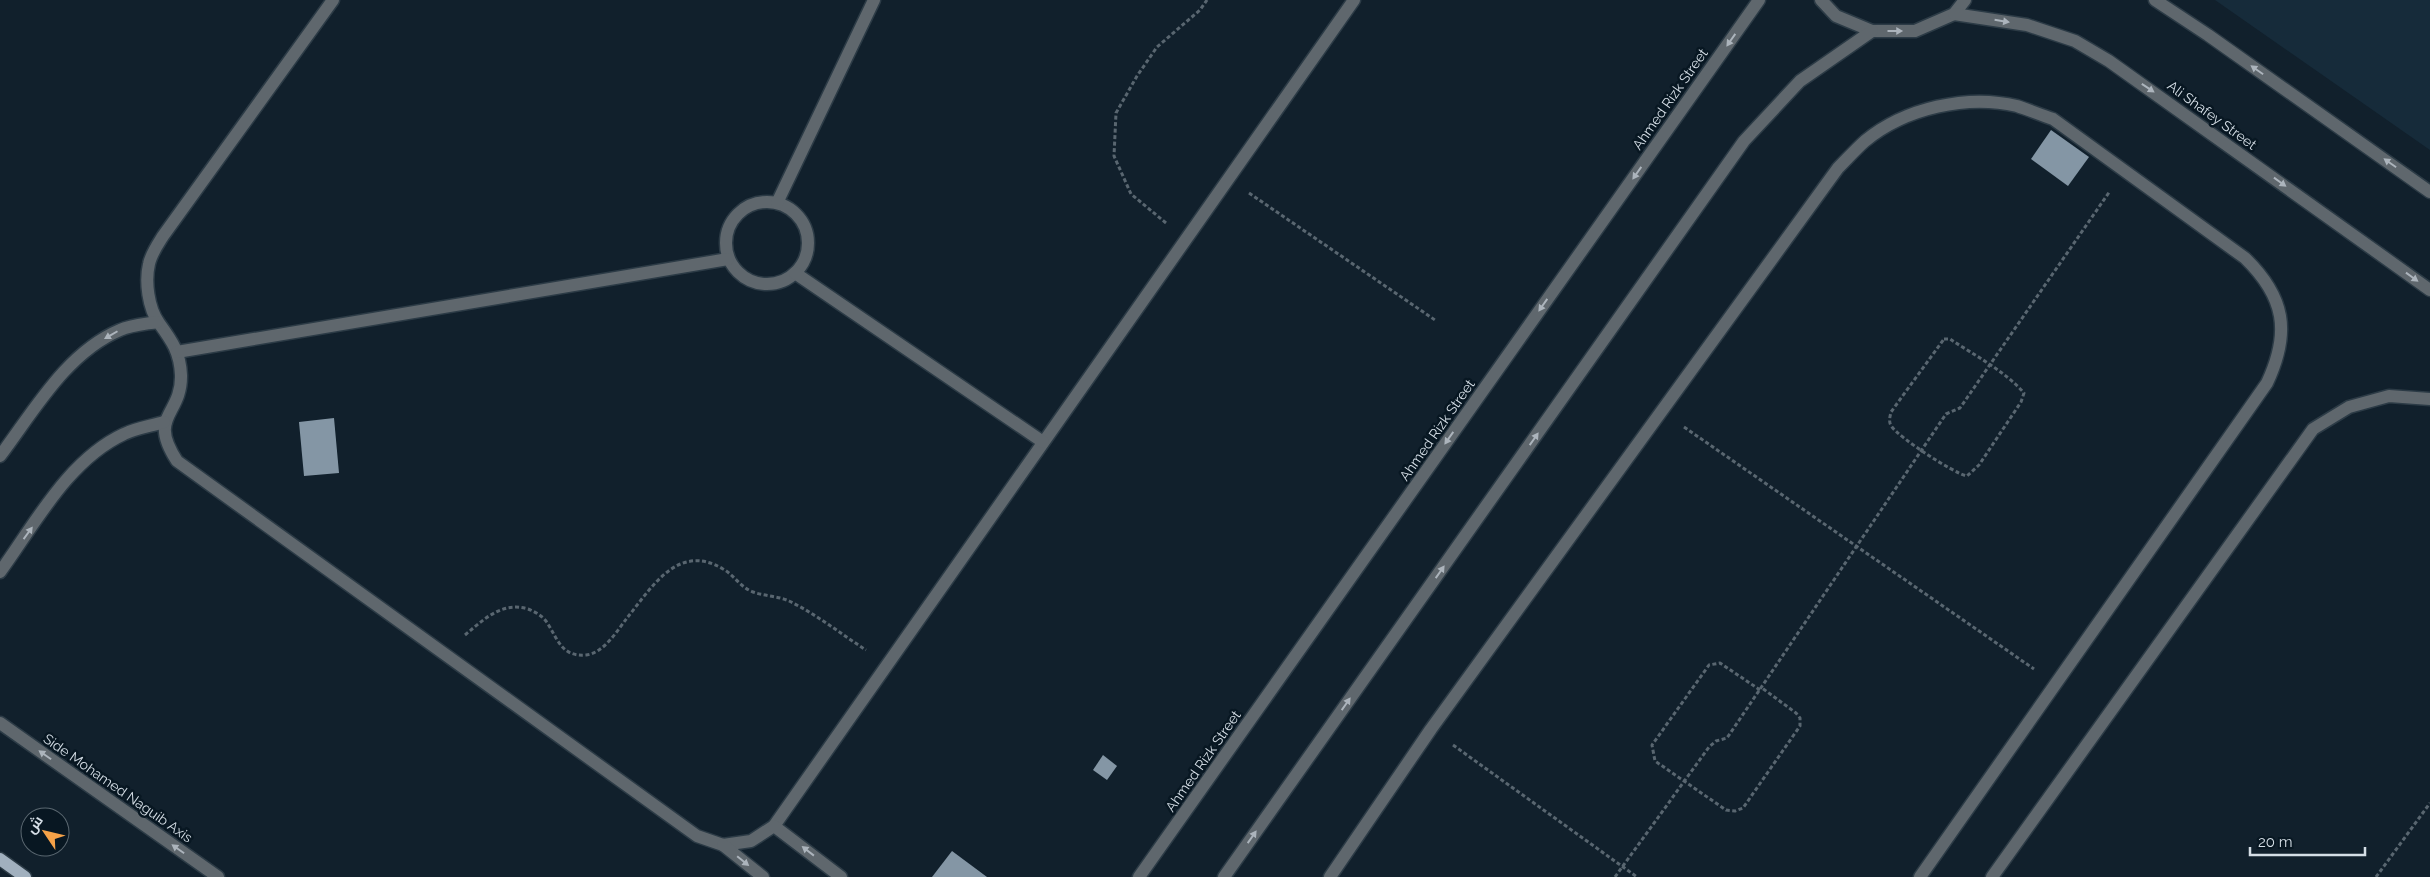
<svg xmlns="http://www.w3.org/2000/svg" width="2430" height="877" font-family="Raleway,Cairo,sans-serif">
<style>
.built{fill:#162b3a}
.building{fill:#8496a5}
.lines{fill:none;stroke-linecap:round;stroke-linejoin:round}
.minor-casing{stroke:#2c3b46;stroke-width:15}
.major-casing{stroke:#2c3b46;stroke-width:15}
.path{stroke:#596670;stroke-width:3;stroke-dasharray:4 2.5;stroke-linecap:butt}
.minor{stroke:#5f676d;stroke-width:12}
.major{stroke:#a1b0be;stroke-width:12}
.oneway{fill:#acb4bc}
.labels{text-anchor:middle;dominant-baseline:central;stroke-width:5;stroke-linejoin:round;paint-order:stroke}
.street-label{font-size:14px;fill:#d5dee6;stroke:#081722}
</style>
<rect width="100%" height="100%" fill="#11202c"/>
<!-- built -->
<path class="built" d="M 2215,0 L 2430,0 L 2430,150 Z"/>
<!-- building -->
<g class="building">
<path d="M 2051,130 L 2089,157 L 2068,186 L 2031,159 Z"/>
<path d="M 334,418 L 339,473 L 304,476 L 299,422 Z"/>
<path d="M 1103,755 L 1117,766 L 1107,780 L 1093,770 Z"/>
<path d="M 952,851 L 987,877 L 932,877 Z"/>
</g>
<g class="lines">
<!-- minor casing -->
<g class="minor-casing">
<g id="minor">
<path d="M 333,0 L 163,236 C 158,244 151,254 149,264 C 145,281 148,308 159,323 C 172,341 180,352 181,375 C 182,416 147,415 177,461 L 697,836 L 723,845 L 751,841 L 774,826 L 1354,0"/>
<path d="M 1821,0 L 1836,16 L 1872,31 L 1915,31 L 1954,14 L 1965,0"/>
<path d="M 2155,0 L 2208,35 L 2430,192"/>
<path d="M 1954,14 L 2027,25 L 2075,41 L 2109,61 L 2430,290"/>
<circle cx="767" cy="243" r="41"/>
<path d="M 777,203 L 874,0"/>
<path d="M 795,273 L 1043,442"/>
<path d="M 177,352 L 728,259"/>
<path d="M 0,456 C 34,411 66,353 120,330 C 131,325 146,324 157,322"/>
<path d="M 0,572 C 35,524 68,460 124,434 C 136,428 151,426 164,422"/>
<path d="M 0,723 L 218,877"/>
<path d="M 774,826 L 841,877"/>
<path d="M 723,845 L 763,877"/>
<path d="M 1139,877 L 1759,0"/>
<path d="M 1224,877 L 1744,141 L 1800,81 L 1872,31"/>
<path d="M 1330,877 L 1431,729 L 1838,168 C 1847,159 1856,149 1865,141 C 1905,108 1967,94 2017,106 C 2029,110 2041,115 2053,119 L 2245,258 C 2285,297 2291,332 2267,383 L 1920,877"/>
<path d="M 1992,877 L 2313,429 L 2349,407 L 2389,396 L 2430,399"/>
</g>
</g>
<!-- major casing -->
<g class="major-casing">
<path id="major" d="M 0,859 L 25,877"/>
</g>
<!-- path -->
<g class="path">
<path d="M 1249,193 L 1435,320"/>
<path d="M 1166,223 L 1131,194 L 1114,156 L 1116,113 L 1137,76 L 1157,47 L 1200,10 L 1207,0"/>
<path d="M 1944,339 L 1950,339 C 1974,355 2005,371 2024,393 L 2021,402 L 1979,465 L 1967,476 C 1953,473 1900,438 1892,427 C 1888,422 1890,417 1891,412 Z"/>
<path d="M 1684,427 L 2034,669"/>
<path d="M 465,635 C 483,620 502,601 528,609 C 536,612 544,617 548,624 C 558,640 562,657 586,655 C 604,653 617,631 627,618 C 652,587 678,542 723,569 C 734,575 740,587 753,592 C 764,596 778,596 789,601 C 816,614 841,634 866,650"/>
<path d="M 1760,690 L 1720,663 L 1709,665 L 1652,745 L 1655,761 L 1726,810 L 1735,811 L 1743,808 L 1800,726 L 1800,718 L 1796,713 L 1762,688"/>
<path d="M 1453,745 L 1637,877"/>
<path d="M 1615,877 L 1709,747 L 1716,741 L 1727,738 L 1946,414 L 1960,408 L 2110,191"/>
<path d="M 2376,877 L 2430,803"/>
</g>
<!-- minor -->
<use href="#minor" class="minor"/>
<!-- major -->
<use href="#major" class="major"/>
</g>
<!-- one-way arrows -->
<defs><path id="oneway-solid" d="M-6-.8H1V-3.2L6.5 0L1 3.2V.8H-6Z" transform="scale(1.25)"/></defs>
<g class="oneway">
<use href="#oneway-solid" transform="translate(2002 21) rotate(9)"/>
<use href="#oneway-solid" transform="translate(1895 31)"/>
<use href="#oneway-solid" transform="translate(1731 40) rotate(125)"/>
<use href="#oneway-solid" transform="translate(2257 70) rotate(-145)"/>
<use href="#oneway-solid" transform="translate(2148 88) rotate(34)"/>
<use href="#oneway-solid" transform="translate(2390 163) rotate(-145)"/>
<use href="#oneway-solid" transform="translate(1637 173) rotate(125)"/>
<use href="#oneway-solid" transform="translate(2280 182) rotate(36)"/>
<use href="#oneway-solid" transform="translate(2412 277) rotate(36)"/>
<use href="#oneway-solid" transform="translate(1543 305) rotate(125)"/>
<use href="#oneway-solid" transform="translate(111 335) rotate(150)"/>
<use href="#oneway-solid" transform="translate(1449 438) rotate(125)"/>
<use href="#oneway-solid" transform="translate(1534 439) rotate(-55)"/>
<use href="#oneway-solid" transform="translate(28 533) rotate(-54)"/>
<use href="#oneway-solid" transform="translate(1440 572) rotate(-55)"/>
<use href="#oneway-solid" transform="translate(1346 704) rotate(-55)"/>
<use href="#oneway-solid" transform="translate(45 755) rotate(-145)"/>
<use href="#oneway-solid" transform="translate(1252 837) rotate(-55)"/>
<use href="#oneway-solid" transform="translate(178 849) rotate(-145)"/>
<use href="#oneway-solid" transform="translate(808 851) rotate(-142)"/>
<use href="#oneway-solid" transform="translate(743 861) rotate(39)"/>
</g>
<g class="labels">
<!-- street labels -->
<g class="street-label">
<text transform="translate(1670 99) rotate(-55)">Ahmed Rizk Street</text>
<text transform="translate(2212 115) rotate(36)">Ali Shafey Street</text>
<text transform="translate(1437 430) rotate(-55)">Ahmed Rizk Street</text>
<text transform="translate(1203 761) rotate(-55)">Ahmed Rizk Street</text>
<text transform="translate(118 788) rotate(35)">Side Mohamed Naguib Axis</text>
</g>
</g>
<!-- north arrow -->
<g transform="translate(45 832) rotate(305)"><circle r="24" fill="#081722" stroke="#5a6770"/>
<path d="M0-4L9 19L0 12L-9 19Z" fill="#f6a248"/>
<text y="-8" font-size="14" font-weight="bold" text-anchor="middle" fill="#d5dee6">ش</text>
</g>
<!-- scale -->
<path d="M2250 847v8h115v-8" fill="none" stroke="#d5dee6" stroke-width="2.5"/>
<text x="2258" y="847" font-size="15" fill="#d5dee6" stroke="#081722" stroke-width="4" paint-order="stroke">20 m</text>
</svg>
